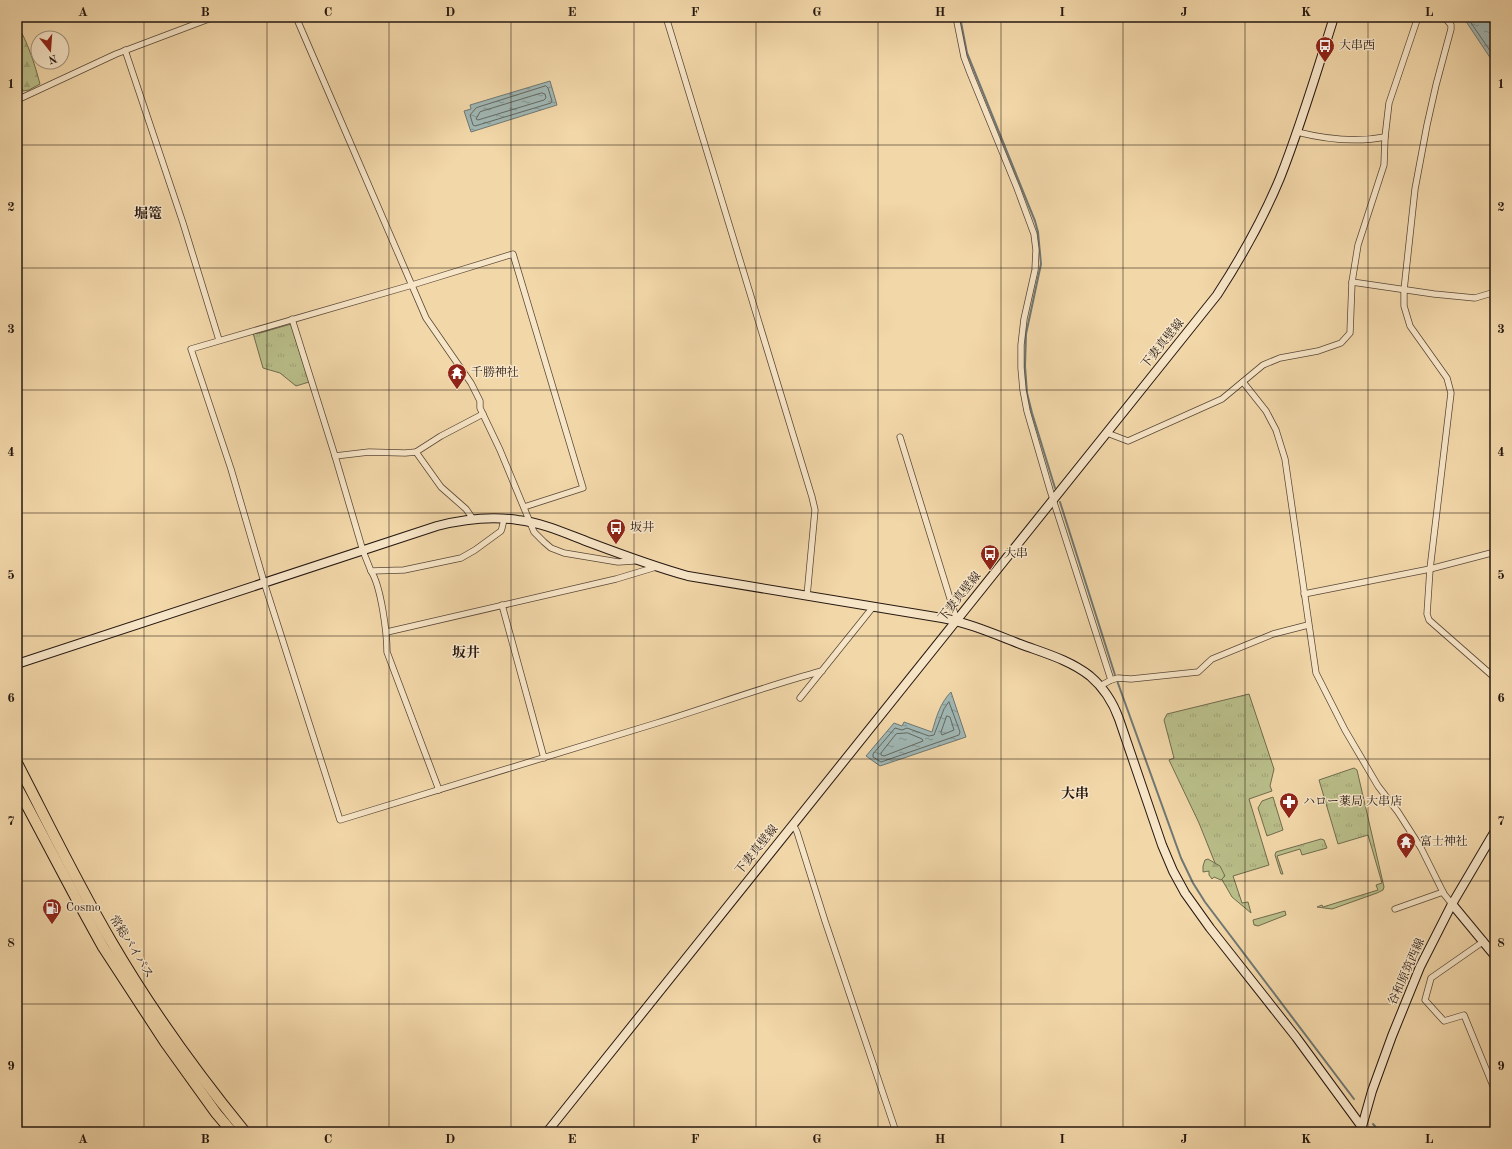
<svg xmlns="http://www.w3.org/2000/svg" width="1512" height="1149" font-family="'Old Standard TT','Noto Serif JP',serif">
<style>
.grass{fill:url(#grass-tufts);stroke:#706b4d}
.forest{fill:url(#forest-firs);stroke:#706b4d}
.water{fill:url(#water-ripples);stroke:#6f7773}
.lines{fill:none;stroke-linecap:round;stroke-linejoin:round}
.shore{stroke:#636862;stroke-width:1}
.stream{stroke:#6f7773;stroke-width:2}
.street-casing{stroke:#594837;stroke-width:7}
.secondary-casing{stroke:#261811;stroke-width:10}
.highway-casing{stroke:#261811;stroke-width:12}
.street{stroke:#f7e5c7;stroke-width:5.5}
.secondary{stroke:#f7e5c7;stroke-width:8}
.highway{stroke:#f2d7a9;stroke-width:10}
.grid{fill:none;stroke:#261811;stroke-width:1;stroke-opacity:0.55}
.labels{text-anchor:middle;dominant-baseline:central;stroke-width:3;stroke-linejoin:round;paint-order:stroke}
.poi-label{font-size:12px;fill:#261811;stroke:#f7e5c7;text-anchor:start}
.street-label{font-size:12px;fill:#261811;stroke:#f7e5c7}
.quarter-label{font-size:14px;font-weight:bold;fill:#261811;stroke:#f7e5c7}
.neatline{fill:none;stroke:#261811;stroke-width:1.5}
.grid-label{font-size:13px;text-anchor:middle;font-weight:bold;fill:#261811}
</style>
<defs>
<pattern id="grass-tufts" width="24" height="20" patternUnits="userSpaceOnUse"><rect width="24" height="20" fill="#b9be89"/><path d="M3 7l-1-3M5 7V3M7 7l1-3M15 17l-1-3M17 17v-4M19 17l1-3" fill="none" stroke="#9fa375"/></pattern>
<pattern id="forest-firs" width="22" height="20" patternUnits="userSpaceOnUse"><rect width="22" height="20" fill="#b9be89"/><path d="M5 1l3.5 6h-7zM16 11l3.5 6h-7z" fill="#9fa375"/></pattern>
<pattern id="water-ripples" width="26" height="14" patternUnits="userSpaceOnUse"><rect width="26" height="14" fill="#a0b7b4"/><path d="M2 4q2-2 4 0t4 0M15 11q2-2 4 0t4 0" fill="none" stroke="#829491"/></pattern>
</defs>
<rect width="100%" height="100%" fill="#f2d7a9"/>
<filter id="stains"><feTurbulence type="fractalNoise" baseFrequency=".005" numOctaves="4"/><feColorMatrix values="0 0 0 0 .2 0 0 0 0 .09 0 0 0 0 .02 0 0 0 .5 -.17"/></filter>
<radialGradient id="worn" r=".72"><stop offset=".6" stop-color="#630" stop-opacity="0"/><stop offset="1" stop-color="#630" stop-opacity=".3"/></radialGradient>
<!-- grass -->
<g class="grass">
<path d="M 291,324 L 309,382 L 296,386 L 280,373 L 263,368 L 253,333 L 260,333 Z"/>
<path d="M 1249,694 L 1274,769 L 1270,786 L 1272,791 L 1249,799 L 1269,865 L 1233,876 L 1242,903 L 1248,902 L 1251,913 L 1232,897 L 1221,878 L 1199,823 L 1169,760 L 1174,758 L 1164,720 L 1167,714 Z"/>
<path d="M 1354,768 L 1357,770 L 1384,887 L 1383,890 L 1377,893 L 1332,909 L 1317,907 L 1322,905 L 1323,907 L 1378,890 L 1376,885 L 1382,883 L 1368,835 L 1338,844 L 1319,780 Z"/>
<path d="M 1273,797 L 1283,830 L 1267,836 L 1258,808 L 1262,801 Z"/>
<path d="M 1321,839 L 1324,840 L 1327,848 L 1302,855 L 1300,849 L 1277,856 L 1283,874 L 1281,874 L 1275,855 L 1276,852 Z"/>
<path d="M 1285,911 L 1286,915 L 1258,926 L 1254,925 L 1253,920 Z"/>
</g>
<!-- forest -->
<g class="forest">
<path d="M 17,24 C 28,43 34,62 40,84 L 29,90 L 23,91 L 17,80 Z"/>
<path d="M 1208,859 L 1220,866 L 1225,876 L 1221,880 L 1214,877 L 1212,879 L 1209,875 L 1209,871 L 1203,872 L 1203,866 L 1205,860 Z"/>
</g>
<!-- water -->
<g class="water">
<path d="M 1463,17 L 1485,17 L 1487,19 L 1495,32 L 1495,65 Z"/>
<path d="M 550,81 L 557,105 L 471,132 L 464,111 L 471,109 L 470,105 Z"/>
<path d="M 951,692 L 966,737 L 880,766 L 866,756 L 894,723 L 902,726 L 904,722 L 932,732 C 936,718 940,703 951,692 Z"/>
</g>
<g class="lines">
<!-- shore -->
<g class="shore">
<path d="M 1467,17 L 1495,58"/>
<path d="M 546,86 L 548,88 L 552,101 L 551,103 L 475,126 L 473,125 L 470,115 L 476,108 Z"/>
<path d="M 542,93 L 545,94 L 546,98 L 544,100 L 478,120 L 476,119 L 480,112 Z"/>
<path d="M 949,702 L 960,732 L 959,735 L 881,762 L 873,757 L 873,754 L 895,728 L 902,730 L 907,728 L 929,736 L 934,735 L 944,709 Z"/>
<path d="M 947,716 L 950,717 L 954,730 L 942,735 L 941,733 Z"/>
<path d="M 908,733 L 922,739 L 923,741 L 884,756 L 881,755 L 881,753 L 896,734 Z"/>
</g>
<!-- stream -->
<g class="stream">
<path d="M 960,17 L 967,53 L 1035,221 L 1038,232 L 1041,264 L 1026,334 L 1025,366 L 1027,393 L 1032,413 L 1055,488"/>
<path d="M 1060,502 L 1115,675 L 1181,858 L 1193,883 L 1205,902 L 1354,1099"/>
<path d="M 1373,1124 L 1380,1132"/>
</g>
<!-- street casing -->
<g class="street-casing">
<g id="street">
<path d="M 296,17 L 426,318 L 471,383 L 480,401 L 480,408 L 500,450 L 534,532 L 544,542 L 551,548 L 564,553 L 618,562 L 634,561"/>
<path d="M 666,17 L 812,497 L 815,510 L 807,596"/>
<path d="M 956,17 L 964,57 L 970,73 L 1017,188 L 1034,234 L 1036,250 L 1035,270 L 1024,319 L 1021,345 L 1021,368 L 1023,390 L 1027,411 L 1050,490 L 1111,680 L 1100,686"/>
<path d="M 1444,17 L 1451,25 L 1451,29 L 1436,85 L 1427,125 L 1415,189 L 1404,290 L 1404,306 L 1410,326 L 1447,378 L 1451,393 L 1430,569 L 1427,614 L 1429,620 L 1495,678"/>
<path d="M 125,50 L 183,223 L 219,340"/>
<path d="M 17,100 L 116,54 L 214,17"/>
<path d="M 1297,132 C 1325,139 1355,143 1385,137"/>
<path d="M 1352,282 L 1434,294 L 1475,298 L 1495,292"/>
<path d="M 292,319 L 335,456 L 363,551 L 371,571 L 404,570 L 461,558 L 475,550 L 501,531 L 502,528 L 504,519"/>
<path d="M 1243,382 L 1266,411 L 1276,430 L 1285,459 L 1316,673 L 1345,730 L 1378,786 L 1398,812 L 1421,848 L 1444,894 L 1452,904"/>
<path d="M 1107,433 L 1128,441 L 1222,399 L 1263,365 L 1280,358 L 1318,351 L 1341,343 L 1350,333 L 1352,282 L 1358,245 L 1384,165 L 1385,137 L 1389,103 L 1418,17"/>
<path d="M 900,437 L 957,621"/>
<path d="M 416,452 L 441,487 L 466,509 L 473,519"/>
<path d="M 335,456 L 369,452 L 405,453 L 416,452 L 441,436 L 483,414"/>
<path d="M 524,507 L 583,488 L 513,254 L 412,285 L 191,349 L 231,469 L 264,582 L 340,820 C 446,788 552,756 657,723 C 712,706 766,686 822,671"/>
<path d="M 371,571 C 381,586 387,633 387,652 L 439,790"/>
<path d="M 1304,594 L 1430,569 L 1495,552"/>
<path d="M 502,605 L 544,758"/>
<path d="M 387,632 L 616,579 L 656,567"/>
<path d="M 1111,680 L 1118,678 L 1131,679 L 1198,672 L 1212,659 L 1273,634 L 1308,625"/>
<path d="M 800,698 L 873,607"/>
<path d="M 793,824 L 797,832 L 825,921 L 896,1132"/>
<path d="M 1395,909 L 1443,892"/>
<path d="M 1484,941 L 1431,978 L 1425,1000 L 1444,1021 L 1464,1015 L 1493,1086 L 1495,1086"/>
</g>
</g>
<!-- secondary casing -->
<g class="secondary-casing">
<g id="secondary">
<path d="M 17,664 L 437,526 C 464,519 491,516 518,520 C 544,523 567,534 591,543 C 623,555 655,567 688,576 L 942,618 C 969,623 994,634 1020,644 C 1044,653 1070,660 1090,676 C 1104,688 1113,702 1119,719 L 1162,845 L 1173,871 L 1185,893 L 1210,928 L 1296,1037 L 1362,1127"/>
<path d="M 1452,904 L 1495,956"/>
<path d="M 1361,1130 L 1372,1091 L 1392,1036 L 1420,967 L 1452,904 L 1495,831"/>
<path d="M 547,1132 L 1217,295 C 1241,258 1263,219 1280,178 C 1301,125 1317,71 1334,17"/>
</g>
</g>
<!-- highway casing -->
<g class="highway-casing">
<g id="highway">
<path d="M 17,763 C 48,823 77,883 111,941 C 150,1008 196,1072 245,1132"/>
<path d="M 17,787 L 77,900 L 103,947 L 165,1042 L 216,1113 L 232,1132"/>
</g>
</g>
<!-- street -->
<use href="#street" class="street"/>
<!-- secondary -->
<use href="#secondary" class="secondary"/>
<!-- highway -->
<use href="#highway" class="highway"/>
</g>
<!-- grid -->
<path class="grid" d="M 144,17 L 144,1132M 267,17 L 267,1132M 389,17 L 389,1132M 511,17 L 511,1132M 634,17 L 634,1132M 756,17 L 756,1132M 878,17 L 878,1132M 1001,17 L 1001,1132M 1123,17 L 1123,1132M 1245,17 L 1245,1132M 1368,17 L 1368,1132M 17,145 L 1495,145M 17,268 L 1495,268M 17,390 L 1495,390M 17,513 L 1495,513M 17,636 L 1495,636M 17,759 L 1495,759M 17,881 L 1495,881M 17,1004 L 1495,1004"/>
<!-- icons -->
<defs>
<g id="bus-pin" transform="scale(1)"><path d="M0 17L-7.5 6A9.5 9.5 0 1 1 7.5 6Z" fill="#8f2418" stroke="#f7e5c7"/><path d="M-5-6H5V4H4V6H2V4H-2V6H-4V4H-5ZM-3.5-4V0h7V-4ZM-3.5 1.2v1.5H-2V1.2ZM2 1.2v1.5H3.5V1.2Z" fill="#fff"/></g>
<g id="temple-pin" transform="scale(1)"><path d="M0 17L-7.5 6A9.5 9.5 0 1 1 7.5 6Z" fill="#8f2418" stroke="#f7e5c7"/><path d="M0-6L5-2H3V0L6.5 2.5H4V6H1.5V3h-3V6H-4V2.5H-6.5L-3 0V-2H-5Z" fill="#fff"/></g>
<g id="pharmacy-pin" transform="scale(1)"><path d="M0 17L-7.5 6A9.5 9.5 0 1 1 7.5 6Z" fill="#8f2418" stroke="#f7e5c7"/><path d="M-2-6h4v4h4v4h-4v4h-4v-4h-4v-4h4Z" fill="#fff"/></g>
<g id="fuel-pin" transform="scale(1)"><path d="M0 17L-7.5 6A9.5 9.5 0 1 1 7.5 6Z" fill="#8f2418" stroke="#f7e5c7"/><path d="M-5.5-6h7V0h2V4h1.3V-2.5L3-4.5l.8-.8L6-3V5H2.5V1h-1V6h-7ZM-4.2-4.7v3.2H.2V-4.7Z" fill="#fff"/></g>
</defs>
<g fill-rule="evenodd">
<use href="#bus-pin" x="1325" y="46"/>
<use href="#temple-pin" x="457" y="373"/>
<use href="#bus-pin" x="616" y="528"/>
<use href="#bus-pin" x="990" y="554"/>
<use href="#pharmacy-pin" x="1289" y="802"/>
<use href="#temple-pin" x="1406" y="842"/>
<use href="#fuel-pin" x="52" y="908"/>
</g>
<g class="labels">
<!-- poi labels -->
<g class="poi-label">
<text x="1339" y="46">大串西</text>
<text x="471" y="373">千勝神社</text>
<text x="630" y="528">坂井</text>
<text x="1004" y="554">大串</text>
<text x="1303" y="802">ハロー薬局 大串店</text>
<text x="1420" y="842">富士神社</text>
<text x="66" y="908">Cosmo</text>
</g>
<!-- street labels -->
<g class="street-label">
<text transform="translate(1163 344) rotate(-51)">下妻真壁線</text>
<text transform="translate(960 597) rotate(-51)">下妻真壁線</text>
<text transform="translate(757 850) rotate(-51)">下妻真壁線</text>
<text transform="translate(131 947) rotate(58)">常総バイパス</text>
<text transform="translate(1407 972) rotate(-66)">谷和原筑西線</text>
</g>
<!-- quarter labels -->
<g class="quarter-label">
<text x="148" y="214">堀篭</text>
<text x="466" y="653">坂井</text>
<text x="1075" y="794">大串</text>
</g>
</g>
<!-- margin -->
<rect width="1512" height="1149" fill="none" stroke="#f2d7a9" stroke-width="44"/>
<!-- north arrow -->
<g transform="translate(50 50) rotate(163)"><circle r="19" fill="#f7e5c7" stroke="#a3937e"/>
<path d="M0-3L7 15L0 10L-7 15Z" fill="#8f2418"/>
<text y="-6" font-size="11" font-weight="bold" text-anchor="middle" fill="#261811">N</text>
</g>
<rect x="22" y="22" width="1468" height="1105" class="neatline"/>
<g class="grid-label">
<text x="83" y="16">A</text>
<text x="205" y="16">B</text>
<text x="328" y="16">C</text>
<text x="450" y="16">D</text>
<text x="572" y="16">E</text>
<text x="695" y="16">F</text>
<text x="817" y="16">G</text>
<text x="940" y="16">H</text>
<text x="1062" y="16">I</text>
<text x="1184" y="16">J</text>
<text x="1306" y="16">K</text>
<text x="1429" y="16">L</text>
<text x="11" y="88">1</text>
<text x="1501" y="88">1</text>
<text x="11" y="211">2</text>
<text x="1501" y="211">2</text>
<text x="11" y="333">3</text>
<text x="1501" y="333">3</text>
<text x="11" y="456">4</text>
<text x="1501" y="456">4</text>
<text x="11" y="579">5</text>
<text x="1501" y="579">5</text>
<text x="11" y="702">6</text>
<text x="1501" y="702">6</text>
<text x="11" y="825">7</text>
<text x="1501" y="825">7</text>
<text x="11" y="947">8</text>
<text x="1501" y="947">8</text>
<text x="11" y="1070">9</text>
<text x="1501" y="1070">9</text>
<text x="83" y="1143">A</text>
<text x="205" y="1143">B</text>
<text x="328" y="1143">C</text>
<text x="450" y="1143">D</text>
<text x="572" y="1143">E</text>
<text x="695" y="1143">F</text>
<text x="817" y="1143">G</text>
<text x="940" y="1143">H</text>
<text x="1062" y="1143">I</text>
<text x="1184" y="1143">J</text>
<text x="1306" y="1143">K</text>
<text x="1429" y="1143">L</text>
</g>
<rect width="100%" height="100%" filter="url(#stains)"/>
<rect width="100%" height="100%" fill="url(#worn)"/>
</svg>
